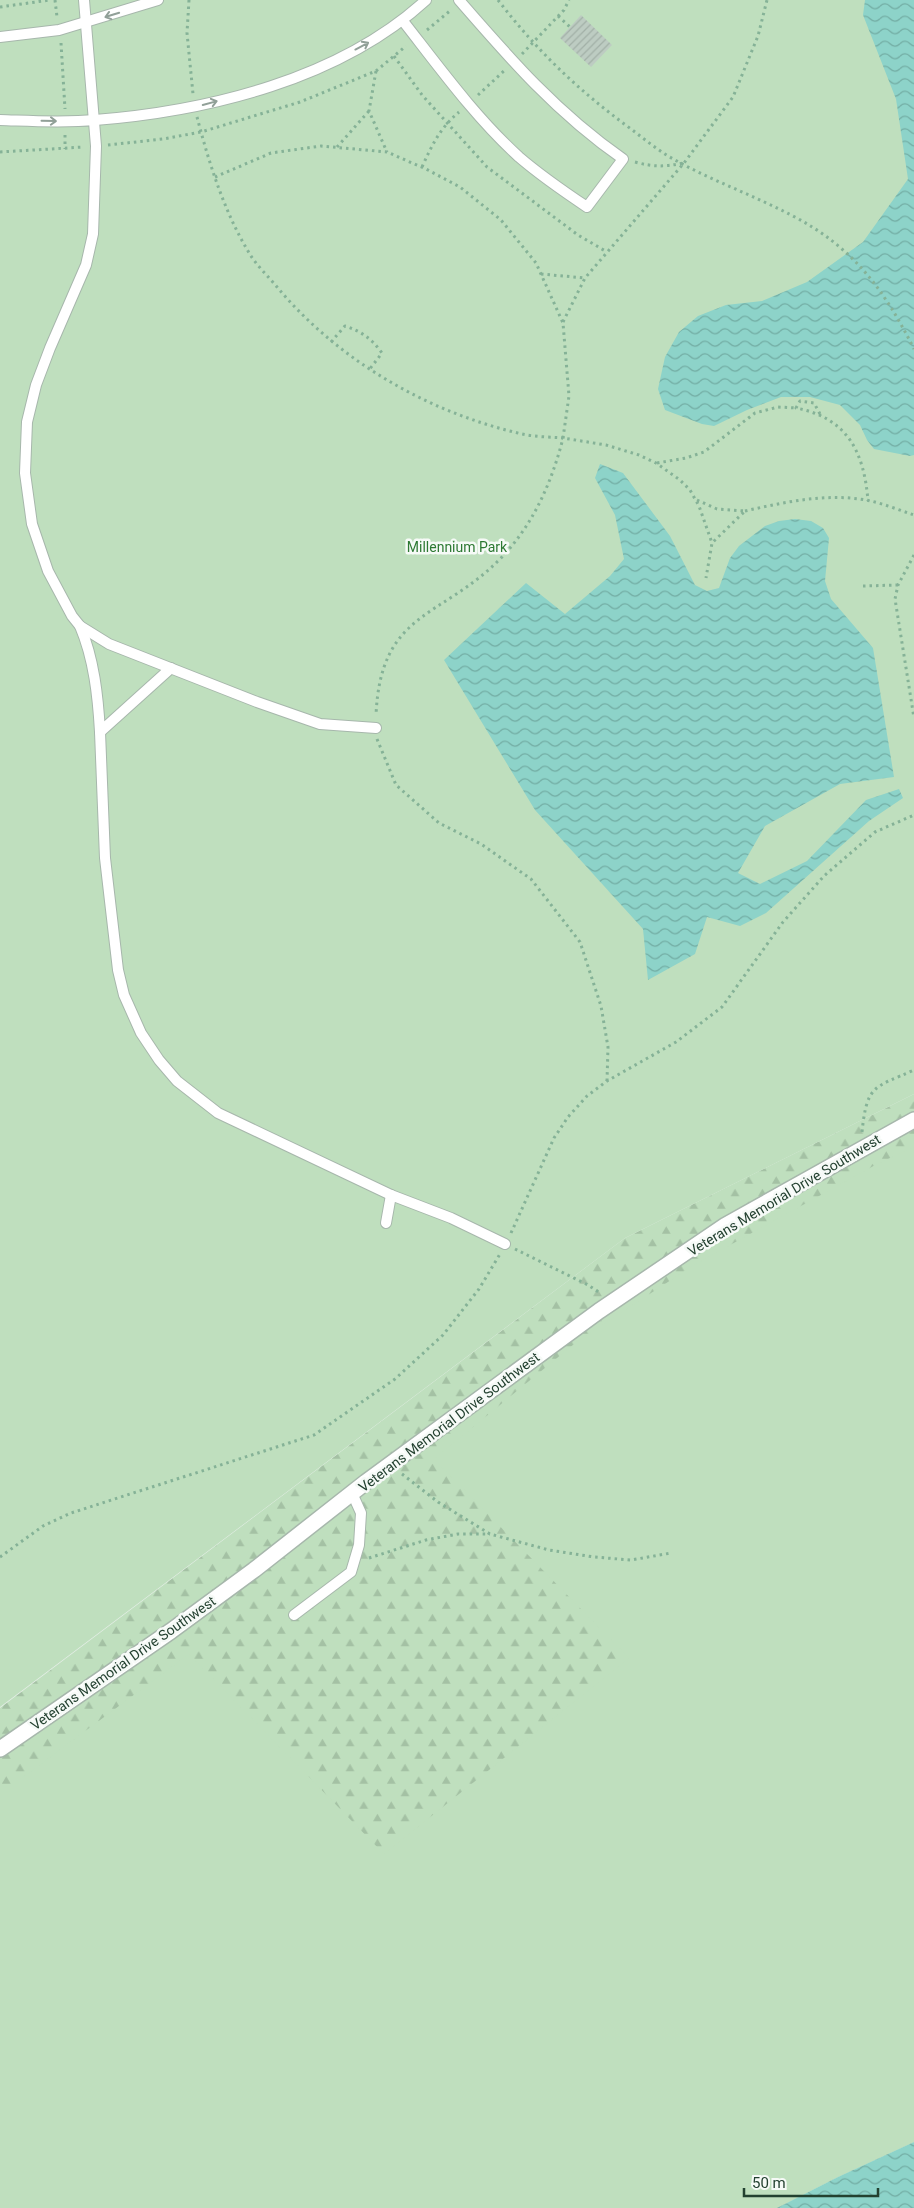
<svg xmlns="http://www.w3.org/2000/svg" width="914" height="2208" font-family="Roboto,sans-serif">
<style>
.forest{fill:url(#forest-firs)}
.park{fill:#bfdfbe}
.water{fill:url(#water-waves)}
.building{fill:url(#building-hatch)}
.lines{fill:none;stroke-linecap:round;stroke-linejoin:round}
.lane-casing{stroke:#a7b7ac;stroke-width:12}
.street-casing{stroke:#a7b7ac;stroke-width:18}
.path{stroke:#85b297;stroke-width:3;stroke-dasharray:2.5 4;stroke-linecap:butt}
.lane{stroke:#fff;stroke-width:10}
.street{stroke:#fff;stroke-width:15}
.oneway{stroke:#91a098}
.labels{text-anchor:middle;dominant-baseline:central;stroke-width:5;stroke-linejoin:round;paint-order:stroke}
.park-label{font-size:14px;fill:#2d7933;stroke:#f6faf7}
.street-label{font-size:14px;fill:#234130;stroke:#f6faf7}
</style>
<defs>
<pattern id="forest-firs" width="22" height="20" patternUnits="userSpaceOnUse" patternTransform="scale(1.25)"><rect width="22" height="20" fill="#bfdfbe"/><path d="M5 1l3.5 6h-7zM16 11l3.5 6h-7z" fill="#a4c1a4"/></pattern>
<pattern id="water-waves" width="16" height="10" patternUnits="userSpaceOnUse" patternTransform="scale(1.25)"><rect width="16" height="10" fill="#8dd3c9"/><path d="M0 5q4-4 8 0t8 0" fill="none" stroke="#73ada4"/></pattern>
<pattern id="building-hatch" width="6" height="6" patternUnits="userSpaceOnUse" patternTransform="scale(1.25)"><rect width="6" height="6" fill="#bdccc2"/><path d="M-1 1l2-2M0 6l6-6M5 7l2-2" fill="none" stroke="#a2b0a7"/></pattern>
</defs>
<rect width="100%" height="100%" fill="#e5eee7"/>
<!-- forest -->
<path class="forest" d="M 914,1094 L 914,2142 L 838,2177 L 777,2208 L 0,2208 L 0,1708 L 625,1238 Z"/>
<!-- park -->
<g class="park">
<path d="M 0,0 L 914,0 L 914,1094 L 625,1238 L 0,1707 Z"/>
<path d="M 914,1147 L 914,2142 L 838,2177 L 777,2208 L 0,2208 L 0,1789 L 22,1778 L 189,1654 L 384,1854 L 629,1658 L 434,1459 L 579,1340 L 694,1265 L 877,1164 Z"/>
</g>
<!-- water -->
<g class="water">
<path d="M 865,0 L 914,0 L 914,455 L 910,456 L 874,449 L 867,440 L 860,425 L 840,405 L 810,397 L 781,397 L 747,410 L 714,426 L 702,424 L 665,410 L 658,389 L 665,357 L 679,332 L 698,316 L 726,305 L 762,301 L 807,282 L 863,242 L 908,179 L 896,99 L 863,15 Z"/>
<path d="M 600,464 L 623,473 L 670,536 L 695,585 L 707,591 L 719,588 L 730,558 L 739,546 L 765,526 L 779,521 L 795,519 L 811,521 L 823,528 L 829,538 L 825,581 L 831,599 L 873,648 L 894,777 L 840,784 L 765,826 L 738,873 L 760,884 L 807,861 L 866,800 L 899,789 L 903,798 L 869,821 L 766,913 L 740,926 L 707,917 L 695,954 L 648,980 L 643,929 L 535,810 L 444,660 L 526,583 L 565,614 L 610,576 L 624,559 L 615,515 L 595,478 Z"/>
<path d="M 914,2142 L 914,2208 L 777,2208 L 838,2177 Z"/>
</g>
<!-- building -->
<path class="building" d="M 581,15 L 612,45 L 591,67 L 560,38 Z"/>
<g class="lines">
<!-- lane casing -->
<g class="lane-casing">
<g id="lane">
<path d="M 84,0 L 96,146 L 93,234 L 86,265 L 50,348 L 36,385 L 27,422 L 25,473 L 32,524 L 48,571 L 72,616 L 80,626 L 109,644 L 257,702 L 320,724 L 376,728"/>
<path d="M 403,21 C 439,67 475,117 519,157 C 540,175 563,191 587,207 L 623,159 C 557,113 511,60 459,0"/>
<path d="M 0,37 L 59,30 L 158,0"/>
<path d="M 0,120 C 32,121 64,123 95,120 C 209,111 340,79 426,0"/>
<path d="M 80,626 C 94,659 98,696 100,732 L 171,668"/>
<path d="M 100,732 L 105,858 L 118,970 L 124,995 L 141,1033 L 159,1060 L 177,1081 L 218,1113 L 391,1195 L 451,1218 L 505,1244"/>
<path d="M 386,1223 L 391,1195"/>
<path d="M 294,1615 L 351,1572 L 359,1545 L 361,1513 L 352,1493"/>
</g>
</g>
<!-- street casing -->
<g class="street-casing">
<path id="street" d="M 0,1749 L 171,1631 L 254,1570 L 366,1482 L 599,1311 L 726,1225 L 914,1120"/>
</g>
<!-- path -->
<g class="path">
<path d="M 55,0 L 57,17"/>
<path d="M 189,0 L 187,33 L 193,94"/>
<path d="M 498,0 C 538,52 578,90 631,129 C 643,138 655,148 668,156 C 707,179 751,194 791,215 C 852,246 884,289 914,349"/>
<path d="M 0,7 L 50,0"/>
<path d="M 558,16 L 570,27"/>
<path d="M 427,30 L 451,10"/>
<path d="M 61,43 L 65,109"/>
<path d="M 522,54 L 564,10 L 569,0"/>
<path d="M 394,56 L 422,95 L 487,167 L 578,235 L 607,252"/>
<path d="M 376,71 L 369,111 L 387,152"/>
<path d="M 478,95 L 505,70"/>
<path d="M 197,117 C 209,163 224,211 248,251 C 255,264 267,275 277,287 C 339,361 427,412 522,434 C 535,437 550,437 563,438 C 552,482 533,525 501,558 C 442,619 380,610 376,716"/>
<path d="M 65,135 L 65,149"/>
<path d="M 108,145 L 163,139 L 201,132 L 300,102 L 376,71 L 406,46"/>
<path d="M 337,147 L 369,111"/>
<path d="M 0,152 L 84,147"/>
<path d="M 635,162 C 653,167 665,167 683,163"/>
<path d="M 422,167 C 432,145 440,128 459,112"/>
<path d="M 215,177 L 271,153 L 321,146 L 387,152 L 426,169 L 460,187 L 501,220 L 536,263 L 563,323 L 569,396 L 563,438 L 606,445 L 639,455 L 656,463 L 680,480 L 690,490 L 699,506 L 712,543 L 706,578"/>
<path d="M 541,274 L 585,278"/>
<path d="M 563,322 L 585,278 L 684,163 L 733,97 L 758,36 L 767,0"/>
<path d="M 331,342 L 345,326 C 361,331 372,339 382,353 L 369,370"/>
<path d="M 820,414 L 814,403 L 800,401 L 796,408 C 847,418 864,451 868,501"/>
<path d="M 657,463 L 686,458 L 704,452 L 755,413 L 778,407 L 796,408"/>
<path d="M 697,500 L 717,509 L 745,511 L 712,543"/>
<path d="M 745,511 C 785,502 826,493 866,500 C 882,503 899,510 914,515"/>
<path d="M 914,555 L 898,585 L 895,599 L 914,718"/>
<path d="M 863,586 L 898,585"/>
<path d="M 377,739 L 396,785 L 439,823 L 481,844 L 531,879 L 580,942 L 601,1006 L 608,1047 L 607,1081"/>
<path d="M 862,1132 C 867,1084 874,1088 914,1070"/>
<path d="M 511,1233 L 554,1138 L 568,1117 L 587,1096 L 607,1081 L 676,1042 L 722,1007 L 783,922 L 824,876 L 875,832 L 914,815"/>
<path d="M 515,1249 L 588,1285 L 600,1293"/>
<path d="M 402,1474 L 438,1502 L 490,1534 L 549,1550 L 594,1557 L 631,1560 L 671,1553"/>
<path d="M 0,1557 L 43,1526 L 71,1513 L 314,1435 L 395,1379 L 443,1335 L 479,1289 L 500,1254"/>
<path d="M 369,1558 L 426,1540 L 458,1534 L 490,1534"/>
</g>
<!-- lane -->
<use href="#lane" class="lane"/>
<!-- street -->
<use href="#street" class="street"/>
</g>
<!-- one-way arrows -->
<defs><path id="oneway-shaft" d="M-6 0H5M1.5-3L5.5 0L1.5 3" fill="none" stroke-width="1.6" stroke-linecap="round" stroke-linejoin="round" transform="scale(1.25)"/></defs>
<g class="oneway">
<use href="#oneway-shaft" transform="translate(112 15) rotate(163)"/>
<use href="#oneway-shaft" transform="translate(362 46) rotate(-28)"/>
<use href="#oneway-shaft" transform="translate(210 103) rotate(-15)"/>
<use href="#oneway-shaft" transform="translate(49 121) rotate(1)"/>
</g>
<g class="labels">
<!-- park labels -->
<g class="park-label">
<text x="457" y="547">Millennium Park</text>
</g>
<!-- street labels -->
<g class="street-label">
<text transform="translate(784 1195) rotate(-31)">Veterans Memorial Drive Southwest</text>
<text transform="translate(449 1422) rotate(-37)">Veterans Memorial Drive Southwest</text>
<text transform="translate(123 1663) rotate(-35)">Veterans Memorial Drive Southwest</text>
</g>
</g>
<!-- scale -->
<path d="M744 2188v8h134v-8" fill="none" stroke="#234130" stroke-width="2.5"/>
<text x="752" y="2188" font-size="15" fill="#234130" stroke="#f6faf7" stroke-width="4" paint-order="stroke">50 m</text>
</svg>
